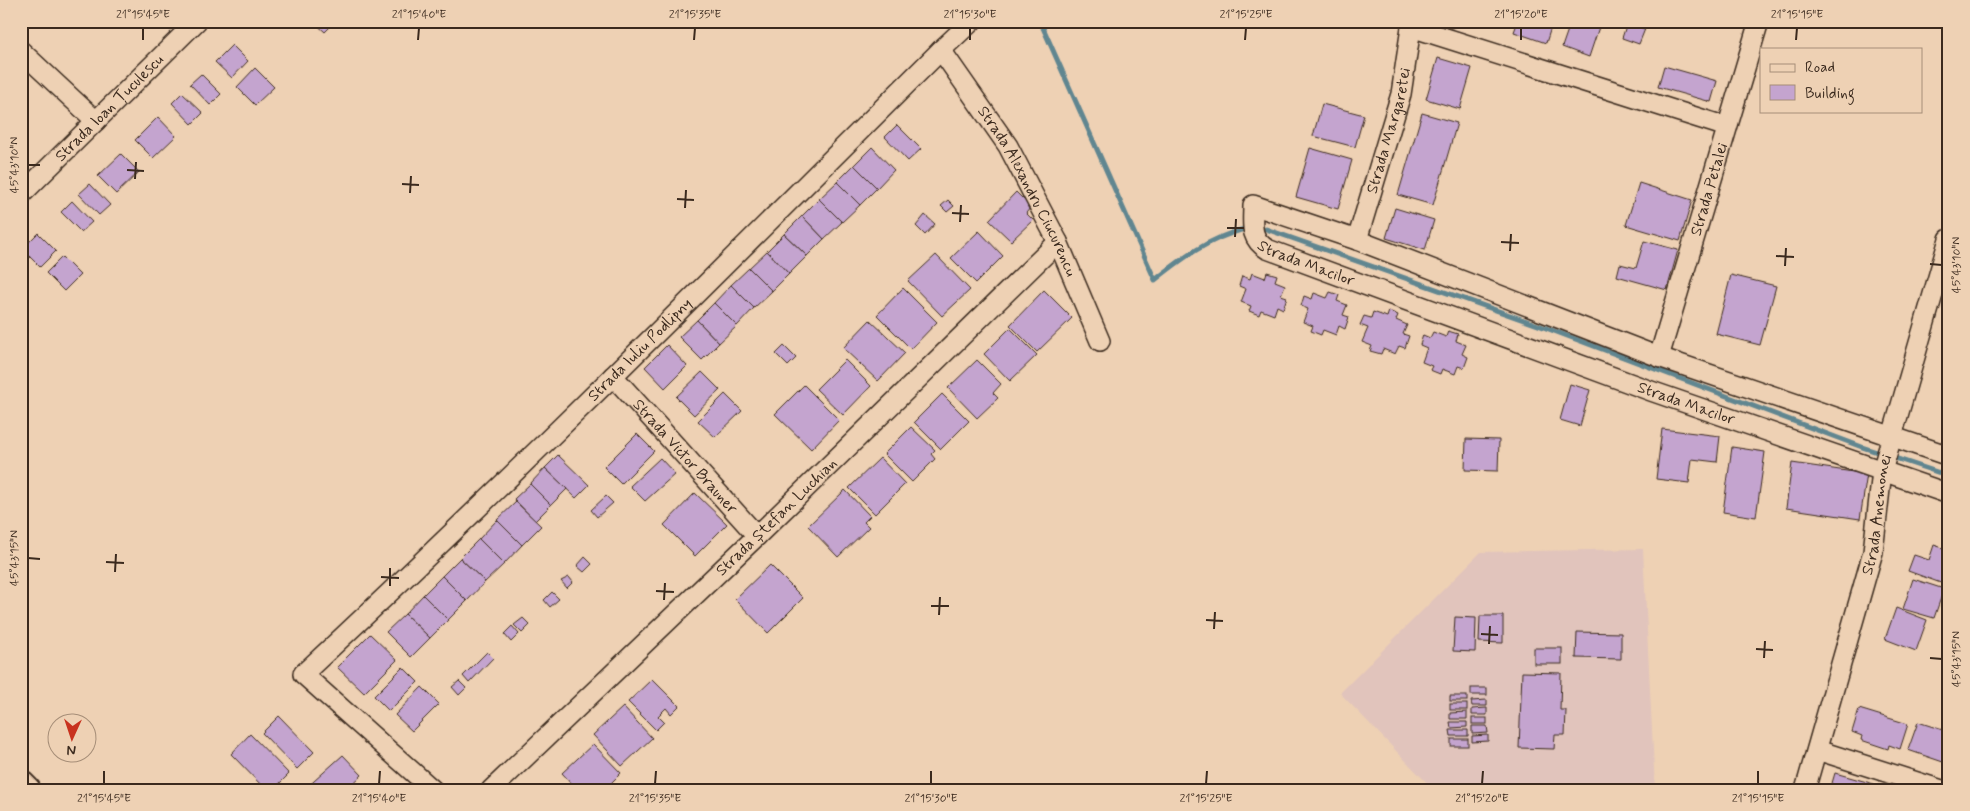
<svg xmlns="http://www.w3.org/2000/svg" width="1970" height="811" font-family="Mynerve,sans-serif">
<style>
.built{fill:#e1c4bc}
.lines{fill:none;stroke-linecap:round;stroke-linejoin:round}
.stream{stroke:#618690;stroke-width:5}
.building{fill:#c4a4cf;stroke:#3b2a1e}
.street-casing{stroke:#3b2a1e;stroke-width:22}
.secondary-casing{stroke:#3b2a1e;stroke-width:30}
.street{stroke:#eed1b4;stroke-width:19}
.secondary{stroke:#eed1b4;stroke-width:26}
.ticks{fill:none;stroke:#3b2a1e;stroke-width:2}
.labels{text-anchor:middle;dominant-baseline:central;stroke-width:4.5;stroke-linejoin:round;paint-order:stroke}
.street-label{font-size:16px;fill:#3b2a1e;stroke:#eed1b4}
.neatline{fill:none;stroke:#3b2a1e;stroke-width:2}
.ticks-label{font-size:12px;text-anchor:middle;fill:#3b2a1e}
</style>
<rect width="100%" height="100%" fill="#eed1b4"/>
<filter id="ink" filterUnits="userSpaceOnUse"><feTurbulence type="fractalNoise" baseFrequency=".02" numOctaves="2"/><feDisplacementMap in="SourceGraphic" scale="10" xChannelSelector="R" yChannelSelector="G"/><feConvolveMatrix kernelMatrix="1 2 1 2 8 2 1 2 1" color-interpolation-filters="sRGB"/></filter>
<g filter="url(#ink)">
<!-- built -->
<path class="built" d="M 1643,549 L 1655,790 L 1434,790 L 1340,693 L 1481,552 Z"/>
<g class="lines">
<!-- stream -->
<g class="stream">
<path d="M 1040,21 L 1155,280 C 1184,257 1208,239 1244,229"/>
<path d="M 1266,229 L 1538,325 L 1862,447 L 1949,476"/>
</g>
</g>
<!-- building -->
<g class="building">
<path d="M 313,21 L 336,21 L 325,32 Z"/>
<path d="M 1518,21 L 1553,21 L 1546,43 L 1514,32 Z"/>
<path d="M 1571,21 L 1601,21 L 1589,57 L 1562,47 Z"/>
<path d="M 1627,23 L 1645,29 L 1639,44 L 1622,38 Z"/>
<path d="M 232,45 L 248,61 L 232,78 L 215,62 Z"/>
<path d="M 1438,58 L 1472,68 L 1460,109 L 1426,99 Z"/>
<path d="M 1664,66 L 1717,81 L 1711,102 L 1658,87 Z"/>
<path d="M 255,68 L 274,87 L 255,105 L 237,87 Z"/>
<path d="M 201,74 L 221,94 L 210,105 L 190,84 Z"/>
<path d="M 182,93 L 203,113 L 192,124 L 172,103 Z"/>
<path d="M 1322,104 L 1364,115 L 1355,147 L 1313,136 Z"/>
<path d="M 1422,113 L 1457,123 L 1433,205 L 1398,195 Z"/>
<path d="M 158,117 L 176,136 L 153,158 L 135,140 Z"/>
<path d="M 897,125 L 921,149 L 908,161 L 885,137 Z"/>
<path d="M 872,147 L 894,170 L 877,188 L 854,165 Z"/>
<path d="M 1310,148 L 1352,160 L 1338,209 L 1296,197 Z"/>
<path d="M 121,154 L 139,172 L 116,194 L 98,176 Z"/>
<path d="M 854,165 L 877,188 L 860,205 L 837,182 Z"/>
<path d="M 837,182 L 860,205 L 842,222 L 819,199 Z"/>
<path d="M 1639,183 L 1692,200 L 1680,241 L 1626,225 Z"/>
<path d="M 90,184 L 110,205 L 99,215 L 79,194 Z"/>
<path d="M 1016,192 L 1031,207 L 1026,213 L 1033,220 L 1011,241 L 989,220 Z"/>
<path d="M 819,199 L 842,222 L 824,239 L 802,216 Z"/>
<path d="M 948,200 L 954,206 L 947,212 L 941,206 Z"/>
<path d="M 72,201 L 92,222 L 81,232 L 61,212 Z"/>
<path d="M 1395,208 L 1434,220 L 1425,250 L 1386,238 Z"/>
<path d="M 925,215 L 935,224 L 925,235 L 916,226 Z"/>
<path d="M 802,216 L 824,239 L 807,256 L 784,234 Z"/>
<path d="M 979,231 L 1003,256 L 976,283 L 951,258 Z"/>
<path d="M 38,233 L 56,251 L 40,267 L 22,249 Z"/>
<path d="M 784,234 L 807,256 L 789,274 L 767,251 Z"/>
<path d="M 1644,241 L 1678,250 L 1667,290 L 1617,276 L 1620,264 L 1636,268 Z"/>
<path d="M 767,251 L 789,274 L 772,291 L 749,268 Z"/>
<path d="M 936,255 L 970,290 L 942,316 L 908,281 Z"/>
<path d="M 62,257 L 80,275 L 64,291 L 46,273 Z"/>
<path d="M 749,268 L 772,291 L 754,308 L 731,285 Z"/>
<path d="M 1267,272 L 1277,275 L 1275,281 L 1285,285 L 1281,295 L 1287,297 L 1283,309 L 1277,306 L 1274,315 L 1261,310 L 1259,315 L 1249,311 L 1251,306 L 1241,302 L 1246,289 L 1239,286 L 1242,276 L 1250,279 L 1252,273 L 1265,278 Z"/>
<path d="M 1731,275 L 1776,286 L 1760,345 L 1716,334 Z"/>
<path d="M 731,285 L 754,308 L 737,326 L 714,303 Z"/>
<path d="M 903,288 L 937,322 L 911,349 L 877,315 Z"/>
<path d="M 1044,290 L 1072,318 L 1037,352 L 1010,325 Z"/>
<path d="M 1330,292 L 1339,295 L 1337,301 L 1347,305 L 1343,315 L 1349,317 L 1345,329 L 1339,326 L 1336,335 L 1323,330 L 1321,335 L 1311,331 L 1313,326 L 1303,322 L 1308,309 L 1301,306 L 1304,296 L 1312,299 L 1314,293 L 1327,298 Z"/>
<path d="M 714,303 L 737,326 L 719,343 L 697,320 Z"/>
<path d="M 1389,311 L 1398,315 L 1396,320 L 1407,325 L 1403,334 L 1409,336 L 1405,348 L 1399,346 L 1395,354 L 1383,349 L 1381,354 L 1370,351 L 1372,346 L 1362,342 L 1368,328 L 1360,325 L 1364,316 L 1371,318 L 1373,312 L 1387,317 Z"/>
<path d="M 697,320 L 719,343 L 702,360 L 679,337 Z"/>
<path d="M 870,320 L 905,353 L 878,381 L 843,348 Z"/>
<path d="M 1010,328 L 1037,355 L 1010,381 L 984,354 Z"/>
<path d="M 1448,331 L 1458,334 L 1456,341 L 1466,345 L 1462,354 L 1468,357 L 1464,368 L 1458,366 L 1455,374 L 1442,369 L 1440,374 L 1430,370 L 1432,366 L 1422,362 L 1427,348 L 1420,345 L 1423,335 L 1430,338 L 1433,332 L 1446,337 Z"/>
<path d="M 667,345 L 687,366 L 665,388 L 645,367 Z"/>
<path d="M 784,346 L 796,358 L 788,366 L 776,354 Z"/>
<path d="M 845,360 L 871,386 L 843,415 L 816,389 Z"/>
<path d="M 977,360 L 1001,384 L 993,393 L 998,398 L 977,418 L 948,388 Z"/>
<path d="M 702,372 L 720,390 L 694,415 L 676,397 Z"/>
<path d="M 1570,384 L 1590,390 L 1580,426 L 1560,420 Z"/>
<path d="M 804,385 L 839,420 L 811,449 L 775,414 Z"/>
<path d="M 725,394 L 742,411 L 715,437 L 698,421 Z"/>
<path d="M 942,394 L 969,421 L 941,449 L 914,422 Z"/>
<path d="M 911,427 L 935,450 L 931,454 L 935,459 L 912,482 L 884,454 Z"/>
<path d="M 1662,429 L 1720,436 L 1717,462 L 1692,459 L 1689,483 L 1656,479 Z"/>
<path d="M 637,434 L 654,451 L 621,484 L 604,467 Z"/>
<path d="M 1466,439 L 1499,440 L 1498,471 L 1465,470 Z"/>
<path d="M 1732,447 L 1765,452 L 1756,517 L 1723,512 Z"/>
<path d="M 558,455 L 589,485 L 576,498 L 545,468 Z"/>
<path d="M 660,458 L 675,474 L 645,501 L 630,486 Z"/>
<path d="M 880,458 L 905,484 L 875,514 L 849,488 Z"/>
<path d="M 1792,463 L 1867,474 L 1860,519 L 1786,508 Z"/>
<path d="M 545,468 L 567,489 L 551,505 L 530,484 Z"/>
<path d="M 530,484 L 551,505 L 535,521 L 514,499 Z"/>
<path d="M 845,490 L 870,516 L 864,522 L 869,527 L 838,557 L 808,526 Z"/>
<path d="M 695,493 L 727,524 L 695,556 L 664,525 Z"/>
<path d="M 606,496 L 613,503 L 597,517 L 591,510 Z"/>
<path d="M 516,502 L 541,526 L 522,545 L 497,520 Z"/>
<path d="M 497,520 L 522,545 L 504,564 L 479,539 Z"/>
<path d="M 479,539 L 504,564 L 485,582 L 460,558 Z"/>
<path d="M 1934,545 L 1949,550 L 1949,586 L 1908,571 L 1914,555 L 1929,560 Z"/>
<path d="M 585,557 L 592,564 L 584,572 L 577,566 Z"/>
<path d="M 460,558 L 485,582 L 467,601 L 442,576 Z"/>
<path d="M 770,565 L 803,598 L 768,633 L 735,599 Z"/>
<path d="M 442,576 L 467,601 L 448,620 L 423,595 Z"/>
<path d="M 569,577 L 573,582 L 567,588 L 561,581 Z"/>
<path d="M 1913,579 L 1944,589 L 1934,618 L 1903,609 Z"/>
<path d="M 552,592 L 559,599 L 550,607 L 544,600 Z"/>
<path d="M 423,595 L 448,620 L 430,638 L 405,614 Z"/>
<path d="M 1896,608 L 1927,620 L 1916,651 L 1885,639 Z"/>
<path d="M 405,614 L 430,638 L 411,657 L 386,632 Z"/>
<path d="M 1480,616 L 1503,616 L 1503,643 L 1479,642 Z"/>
<path d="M 1455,617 L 1476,618 L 1475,652 L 1453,651 Z"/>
<path d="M 523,618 L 530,625 L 522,633 L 514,625 Z"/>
<path d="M 512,626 L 519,634 L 511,642 L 504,634 Z"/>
<path d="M 1577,632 L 1621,633 L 1621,659 L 1576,658 Z"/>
<path d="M 370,634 L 397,660 L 364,693 L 337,667 Z"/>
<rect x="1534" y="648" width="28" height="16"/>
<path d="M 487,652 L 493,658 L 469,683 L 463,676 Z"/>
<path d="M 403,667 L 418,682 L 389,711 L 374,696 Z"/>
<path d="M 1522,672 L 1561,673 L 1560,710 L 1566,710 L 1565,735 L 1555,735 L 1554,749 L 1519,748 Z"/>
<path d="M 652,679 L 679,706 L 671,714 L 666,708 L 658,716 L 664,722 L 656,730 L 628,702 Z"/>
<path d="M 459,681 L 466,688 L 459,695 L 452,687 Z"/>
<path d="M 422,687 L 439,704 L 412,731 L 395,715 Z"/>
<rect x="1471" y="688" width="16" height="7"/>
<rect x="1450" y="696" width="17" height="5"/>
<path d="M 1487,700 L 1487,706 L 1472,706 L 1471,701 Z"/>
<rect x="1450" y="704" width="17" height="6"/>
<path d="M 623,707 L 652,738 L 622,766 L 593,735 Z"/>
<path d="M 1487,708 L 1487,715 L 1472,715 L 1472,709 Z"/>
<path d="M 1859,709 L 1908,724 L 1900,749 L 1889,745 L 1888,749 L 1861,740 L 1862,736 L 1852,732 Z"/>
<path d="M 1467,712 L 1467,719 L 1450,719 L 1450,713 Z"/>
<path d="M 279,716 L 314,752 L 297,769 L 262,733 Z"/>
<rect x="1472" y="718" width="15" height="6"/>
<path d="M 1450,722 L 1467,722 L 1467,727 L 1451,728 Z"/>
<path d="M 1918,722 L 1949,732 L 1949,745 L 1943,762 L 1908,750 Z"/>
<path d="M 1472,726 L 1487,726 L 1488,733 L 1472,734 Z"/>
<path d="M 1450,730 L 1468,730 L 1468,736 L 1451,736 Z"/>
<path d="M 250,734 L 289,774 L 273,790 L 266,790 L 231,754 Z"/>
<path d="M 1488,735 L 1488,741 L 1472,742 L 1472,736 Z"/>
<rect x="1451" y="739" width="17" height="7"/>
<path d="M 593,744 L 621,773 L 604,790 L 578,790 L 562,773 Z"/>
<path d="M 343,755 L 362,775 L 346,790 L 304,790 Z"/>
<path d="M 1835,773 L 1874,784 L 1873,790 L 1830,790 Z"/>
</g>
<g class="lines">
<!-- street casing -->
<g class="street-casing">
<g id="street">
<path d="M 1411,27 L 1727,127"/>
<path id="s1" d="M 941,50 L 1008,146 L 1058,242 L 1100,341"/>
<path d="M 21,51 L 96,121"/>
<path id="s2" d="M 21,195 L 197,21"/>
<path id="s3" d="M 1357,240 L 1401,94 L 1412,21"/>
<path id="s4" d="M 1659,357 L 1759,21"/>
<path id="s5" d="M 613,376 L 757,536"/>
<path id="s6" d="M 1949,456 L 1659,357 L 1357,240 L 1253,205 C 1253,224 1249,238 1267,249 L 1651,391 L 1949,494"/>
<path d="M 1817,750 L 1942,790"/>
<path id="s7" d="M 433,790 L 303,674 C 521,471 730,260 941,50 L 972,21"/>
<path id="s8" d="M 491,790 L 757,536 L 1058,242"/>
<path id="s9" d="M 1805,790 L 1873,552 L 1882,471 L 1949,239"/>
</g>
</g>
<!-- secondary casing -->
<g class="secondary-casing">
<path id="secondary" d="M 21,784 L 27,790"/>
</g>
<!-- street -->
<use href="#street" class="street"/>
<!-- secondary -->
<use href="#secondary" class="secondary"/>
</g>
</g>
<!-- ticks -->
<path class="ticks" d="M 143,40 L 143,28M 418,40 L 419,28M 694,40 L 695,28M 970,40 L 970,28M 1245,40 L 1246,28M 1521,40 L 1521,28M 1796,40 L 1797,28M 28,165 L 40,165M 127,170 L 144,171M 135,179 L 136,162M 402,184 L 419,185M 410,193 L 411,176M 677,199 L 694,200M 685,208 L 686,190M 952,213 L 969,214M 960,222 L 961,205M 1227,228 L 1244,228M 1235,237 L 1236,219M 1501,242 L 1519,243M 1510,251 L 1511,234M 1776,256 L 1794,257M 1930,264 L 1942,265M 1785,266 L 1786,248M 28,558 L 40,559M 106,562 L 124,563M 115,572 L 116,554M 381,577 L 399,578M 390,586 L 390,568M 656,591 L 674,592M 664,600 L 665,583M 931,606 L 949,606M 939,615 L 940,597M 1206,620 L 1223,621M 1214,629 L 1215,612M 1481,634 L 1498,635M 1489,644 L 1490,626M 1756,649 L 1773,650M 1764,658 L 1765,641M 1930,658 L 1942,659M 104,784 L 104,771M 379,784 L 380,771M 655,784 L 656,771M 931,784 L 931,771M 1206,784 L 1207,771M 1482,784 L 1483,771M 1758,784 L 1758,771"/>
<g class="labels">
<!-- street labels -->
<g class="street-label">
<text stroke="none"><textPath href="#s2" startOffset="124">Strada Ioan Țuculescu</textPath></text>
<text stroke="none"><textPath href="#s3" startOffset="114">Strada Margaretei</textPath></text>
<text stroke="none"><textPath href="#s4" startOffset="175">Strada Petalei</textPath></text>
<text stroke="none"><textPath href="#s1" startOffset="166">Strada Alexandru Ciucurencu</textPath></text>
<text stroke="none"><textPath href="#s6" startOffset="831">Strada Macilor</textPath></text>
<text stroke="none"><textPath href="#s7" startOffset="642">Strada Iuliu Podlipny</textPath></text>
<text stroke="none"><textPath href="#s6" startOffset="1236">Strada Macilor</textPath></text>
<text stroke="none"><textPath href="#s5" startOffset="108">Strada Victor Brauner</textPath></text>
<text stroke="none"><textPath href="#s9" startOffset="285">Strada Anemonei</textPath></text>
<text stroke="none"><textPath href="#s8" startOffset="395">Strada Ștefan Luchian</textPath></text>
</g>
</g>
<!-- margin -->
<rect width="1970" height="811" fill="none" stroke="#eed1b4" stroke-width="55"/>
<!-- legend -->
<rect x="1760" y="48" width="162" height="65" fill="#eed1b4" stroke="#a68e78"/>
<rect x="1770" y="64" width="25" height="8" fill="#eed1b4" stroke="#a68e78"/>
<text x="1805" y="72" font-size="15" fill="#3b2a1e">Road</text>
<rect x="1770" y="85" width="25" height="15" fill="#c4a4cf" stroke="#a68e78"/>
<text x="1805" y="98" font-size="15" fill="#3b2a1e">Building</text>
<!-- north arrow -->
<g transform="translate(72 738) rotate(183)"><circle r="24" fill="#eed1b4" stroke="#a68e78"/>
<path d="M0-4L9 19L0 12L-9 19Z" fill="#c8321e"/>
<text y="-8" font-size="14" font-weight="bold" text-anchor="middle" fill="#3b2a1e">N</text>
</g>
<rect x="28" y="28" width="1914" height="756" class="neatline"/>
<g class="ticks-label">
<text x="143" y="18">21°15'45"E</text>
<text x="419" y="18">21°15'40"E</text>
<text x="695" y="18">21°15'35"E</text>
<text x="970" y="18">21°15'30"E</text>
<text x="1246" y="18">21°15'25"E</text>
<text x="1521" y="18">21°15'20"E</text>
<text x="1797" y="18">21°15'15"E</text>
<text transform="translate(14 165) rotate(-90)" y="4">45°43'10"N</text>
<text transform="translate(1956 265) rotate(-90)" y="4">45°43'10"N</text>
<text transform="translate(14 558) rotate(-90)" y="4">45°43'15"N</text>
<text transform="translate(1956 659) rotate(-90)" y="4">45°43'15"N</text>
<text x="104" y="802">21°15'45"E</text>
<text x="379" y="802">21°15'40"E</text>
<text x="655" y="802">21°15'35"E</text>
<text x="931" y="802">21°15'30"E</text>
<text x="1206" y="802">21°15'25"E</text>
<text x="1482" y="802">21°15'20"E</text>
<text x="1758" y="802">21°15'15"E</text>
</g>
</svg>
